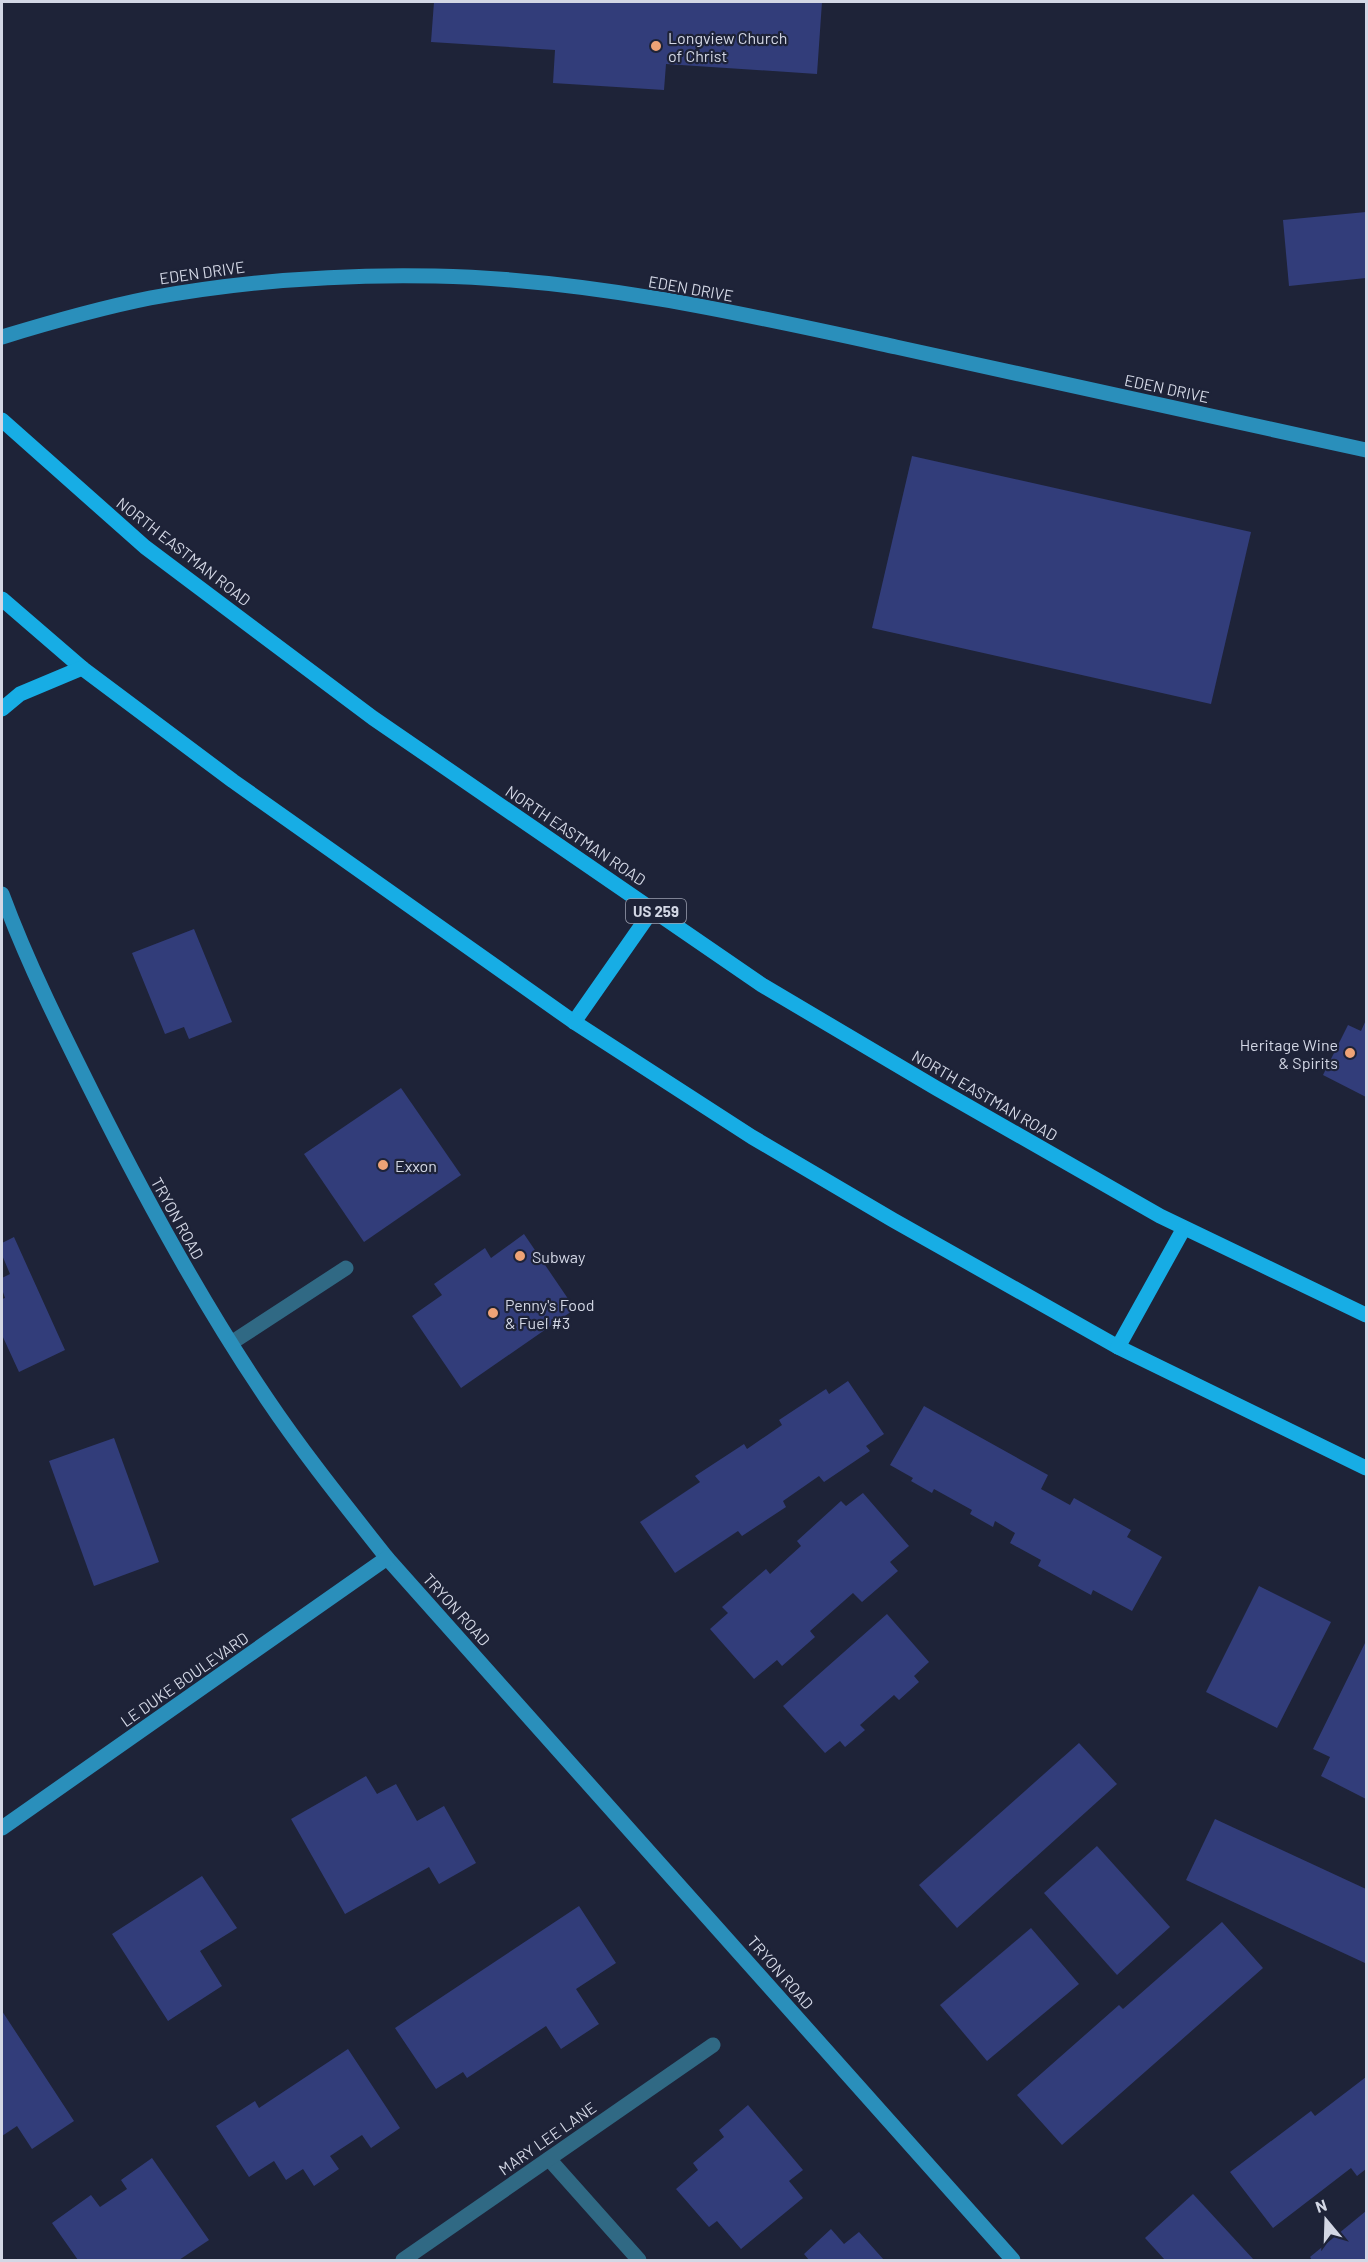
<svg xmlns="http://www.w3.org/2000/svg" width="1368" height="2262" font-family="Barlow,sans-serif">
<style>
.building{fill:#323d7a}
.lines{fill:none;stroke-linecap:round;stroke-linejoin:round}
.lane{stroke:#306984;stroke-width:15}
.street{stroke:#306984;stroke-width:15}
.secondary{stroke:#2a8fbb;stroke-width:15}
.primary{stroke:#17ade5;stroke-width:15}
.poi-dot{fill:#efa376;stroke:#1e2338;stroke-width:2}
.labels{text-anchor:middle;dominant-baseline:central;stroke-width:4.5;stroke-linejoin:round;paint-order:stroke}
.shield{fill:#1e2338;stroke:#9da1b1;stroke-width:1.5}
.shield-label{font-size:15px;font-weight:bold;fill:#d3d7e5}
.poi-label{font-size:16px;fill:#d3d7e5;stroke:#1e2338;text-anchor:start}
.street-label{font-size:16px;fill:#d3d7e5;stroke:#1e2338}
</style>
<rect width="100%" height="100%" fill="#1e2338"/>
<!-- building -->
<g class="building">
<path d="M 434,2 L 822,2 L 817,74 L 666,64 L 664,90 L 553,83 L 555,50 L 431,42 Z"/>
<path d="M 1366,212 L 1366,278 L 1289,286 L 1283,220 Z"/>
<path d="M 912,456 L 1251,532 L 1211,704 L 872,628 Z"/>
<path d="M 194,929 L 232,1022 L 189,1039 L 184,1027 L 165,1034 L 132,953 Z"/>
<path d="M 1366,1020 L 1366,1097 L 1323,1075 L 1348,1025 L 1361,1031 Z"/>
<path d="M 401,1088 L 461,1175 L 364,1242 L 304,1154 Z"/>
<path d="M 524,1234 L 575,1309 L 461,1388 L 412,1316 L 442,1295 L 434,1284 L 485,1248 L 491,1258 Z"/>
<path d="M 14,1237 L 65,1350 L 19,1372 L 2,1335 L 2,1299 L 5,1298 L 2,1289 L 2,1278 L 10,1274 L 2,1255 L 2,1243 Z"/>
<path d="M 848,1381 L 884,1434 L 866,1446 L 870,1451 L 824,1482 L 819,1476 L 783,1501 L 786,1507 L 742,1536 L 738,1531 L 675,1573 L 640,1522 L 700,1482 L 695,1476 L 744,1444 L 747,1449 L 782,1425 L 779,1420 L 826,1389 L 829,1394 Z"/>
<path d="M 924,1406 L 1048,1475 L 1041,1489 L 1070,1505 L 1074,1498 L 1131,1530 L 1127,1537 L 1162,1557 L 1132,1611 L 1093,1590 L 1091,1595 L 1038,1566 L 1041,1560 L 1010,1543 L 1015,1533 L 995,1521 L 993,1527 L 970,1514 L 972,1510 L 934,1489 L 932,1493 L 911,1481 L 913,1478 L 890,1465 Z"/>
<path d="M 114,1438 L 159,1562 L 94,1586 L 49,1461 Z"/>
<path d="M 863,1493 L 909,1546 L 890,1562 L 898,1571 L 862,1602 L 853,1593 L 810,1631 L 815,1637 L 782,1666 L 777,1660 L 754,1679 L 710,1629 L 728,1613 L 722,1607 L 766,1569 L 770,1574 L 801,1546 L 797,1541 L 841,1501 L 846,1506 Z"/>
<path d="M 1259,1586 L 1331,1622 L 1277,1728 L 1206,1692 Z"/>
<path d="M 887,1614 L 929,1662 L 914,1676 L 919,1682 L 899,1700 L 894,1695 L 860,1725 L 865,1730 L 845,1747 L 840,1741 L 825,1753 L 783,1706 Z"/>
<path d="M 1366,1641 L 1366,1799 L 1321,1776 L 1330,1757 L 1313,1749 Z"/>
<path d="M 1079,1743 L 1117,1784 L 957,1928 L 919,1885 Z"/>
<path d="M 366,1776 L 377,1794 L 396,1784 L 417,1821 L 444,1806 L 476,1863 L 439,1884 L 429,1867 L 345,1914 L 291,1819 Z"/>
<path d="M 1215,1819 L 1366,1889 L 1365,1963 L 1186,1880 Z"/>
<path d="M 1097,1846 L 1170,1927 L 1117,1975 L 1044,1893 Z"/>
<path d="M 202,1876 L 237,1928 L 200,1951 L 222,1986 L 168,2021 L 112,1934 Z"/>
<path d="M 579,1906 L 616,1963 L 576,1989 L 599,2024 L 561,2049 L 546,2026 L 467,2078 L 463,2072 L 436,2089 L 395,2028 Z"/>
<path d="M 1222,1922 L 1263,1968 L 1062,2145 L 1017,2095 L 1119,2005 L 1123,2009 Z"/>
<path d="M 1031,1928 L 1079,1984 L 987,2061 L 940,2005 Z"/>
<path d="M 2,2011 L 74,2121 L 32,2149 L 17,2126 L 2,2136 Z"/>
<path d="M 348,2049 L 400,2128 L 371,2148 L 362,2135 L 330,2156 L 339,2169 L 314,2186 L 303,2169 L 286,2180 L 274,2161 L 249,2177 L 216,2126 L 255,2101 L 259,2108 Z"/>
<path d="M 1366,2077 L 1366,2169 L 1357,2176 L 1351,2168 L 1273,2228 L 1230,2172 L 1311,2111 L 1315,2116 Z"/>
<path d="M 748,2105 L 803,2170 L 789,2181 L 803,2198 L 741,2249 L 717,2221 L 709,2227 L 676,2189 L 698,2170 L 693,2163 L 724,2137 L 719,2130 Z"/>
<path d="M 152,2158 L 209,2240 L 179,2260 L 78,2260 L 52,2223 L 91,2195 L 100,2207 L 127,2189 L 121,2180 Z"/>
<path d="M 1193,2194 L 1254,2260 L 1165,2260 L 1145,2238 Z"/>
<path d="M 1366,2211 L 1366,2260 L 1312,2260 L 1310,2257 Z"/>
<path d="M 831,2229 L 844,2244 L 859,2232 L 884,2260 L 809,2260 L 804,2254 Z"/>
</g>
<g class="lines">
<!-- lane -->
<path class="lane" d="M 231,1343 L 346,1268"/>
<!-- street -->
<g class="street">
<path d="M 549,2159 L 639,2260"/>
<path d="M 403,2260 L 713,2045"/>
</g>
<!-- secondary -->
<g class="secondary">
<path d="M 2,337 C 51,322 100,308 150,298 C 244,281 340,274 435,276 C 590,279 745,314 896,347 C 1053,382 1210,416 1366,450"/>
<path d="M 2,894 C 28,964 61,1030 94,1096 C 146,1200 202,1303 267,1399 C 304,1454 346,1506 387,1558 L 1013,2260"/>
<path d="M 2,1828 L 387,1558"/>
</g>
<!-- primary -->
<g class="primary">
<path d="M 2,420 L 145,547 L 373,718 L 762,985 L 936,1088 L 1160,1216 L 1366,1315"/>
<path d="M 2,599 L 82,668 L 233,781 L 574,1022 L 752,1137 L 893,1220 L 1118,1347 L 1366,1468"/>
<path d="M 2,709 L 20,694 L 82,668"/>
<path d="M 574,1022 L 653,909"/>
<path d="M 1118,1347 L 1184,1228"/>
</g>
</g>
<!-- markers -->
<g class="poi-dot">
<circle cx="656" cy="46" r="6"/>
<circle cx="1350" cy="1053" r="6"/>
<circle cx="383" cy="1165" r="6"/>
<circle cx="520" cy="1256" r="6"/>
<circle cx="493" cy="1313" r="6"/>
</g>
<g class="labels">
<!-- shield labels -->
<rect class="shield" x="626" y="899" width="60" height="24" rx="4.5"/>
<g class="shield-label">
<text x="656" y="911">US 259</text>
</g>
<!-- poi labels -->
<g class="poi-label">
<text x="668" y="37">Longview Church<tspan x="668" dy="18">of Christ</tspan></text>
<text x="1338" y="1044" text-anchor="end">Heritage Wine<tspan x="1338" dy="18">&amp; Spirits</tspan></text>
<text x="395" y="1165">Exxon</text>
<text x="532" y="1256">Subway</text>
<text x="505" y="1304">Penny's Food<tspan x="505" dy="18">&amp; Fuel #3</tspan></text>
</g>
<!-- street labels -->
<g class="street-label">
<text transform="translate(202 272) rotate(-8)">EDEN DRIVE</text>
<text transform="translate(691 288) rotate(10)">EDEN DRIVE</text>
<text transform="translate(1167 388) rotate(12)">EDEN DRIVE</text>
<text transform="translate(184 551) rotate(38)">NORTH EASTMAN ROAD</text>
<text transform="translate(576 835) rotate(34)">NORTH EASTMAN ROAD</text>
<text transform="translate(985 1095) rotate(30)">NORTH EASTMAN ROAD</text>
<text transform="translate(178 1218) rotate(61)">TRYON ROAD</text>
<text transform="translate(457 1609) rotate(48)">TRYON ROAD</text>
<text transform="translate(184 1679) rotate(-35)">LE DUKE BOULEVARD</text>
<text transform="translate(781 1972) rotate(49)">TRYON ROAD</text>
<text transform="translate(547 2138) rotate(-35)">MARY LEE LANE</text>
</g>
</g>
<!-- border -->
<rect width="1368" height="2262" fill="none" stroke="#d3d7e5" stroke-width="6"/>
<!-- north arrow -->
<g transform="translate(1326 2220) rotate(341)" stroke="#1e2338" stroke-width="4.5" paint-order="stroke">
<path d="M0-4.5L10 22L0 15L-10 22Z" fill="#d3d7e5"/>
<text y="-9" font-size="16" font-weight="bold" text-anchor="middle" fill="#d3d7e5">N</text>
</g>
</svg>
